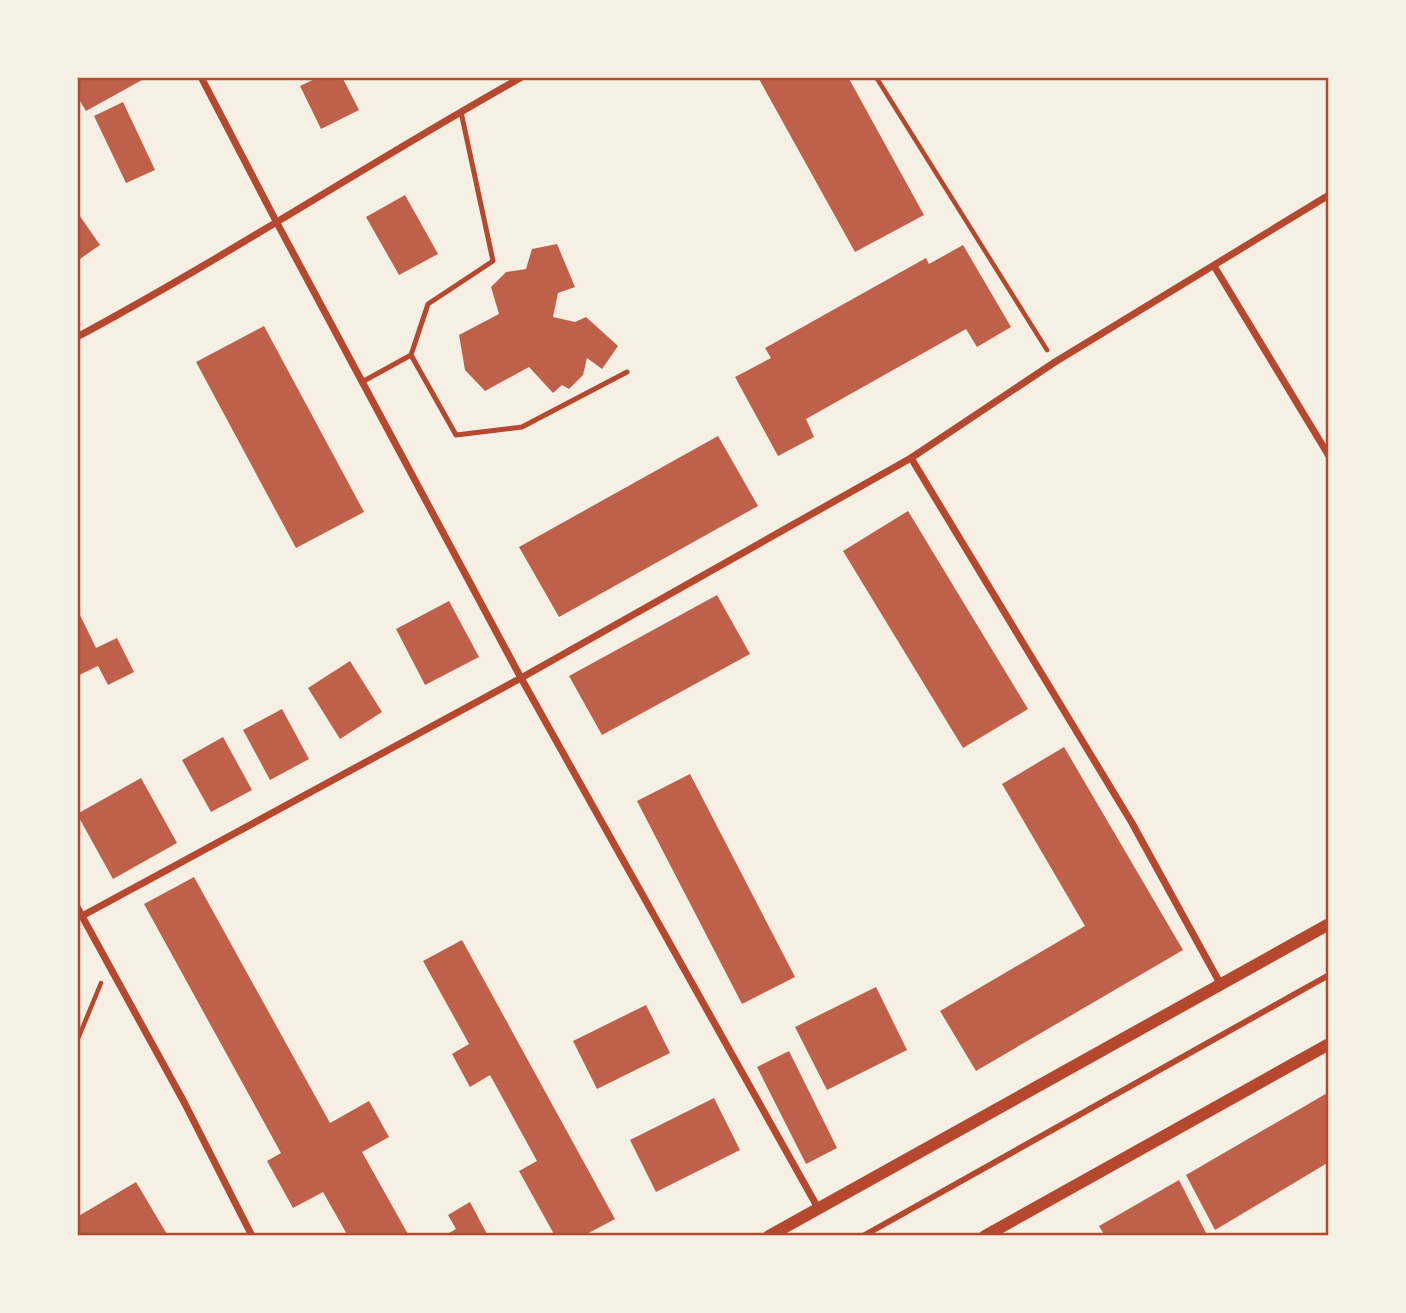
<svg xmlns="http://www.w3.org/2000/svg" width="1406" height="1313" font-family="'Work Sans',sans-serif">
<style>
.building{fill:#bf614a}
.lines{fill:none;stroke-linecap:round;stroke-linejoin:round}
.path{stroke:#b5482f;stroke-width:4.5}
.service{stroke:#b5482f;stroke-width:5}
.pedestrian{stroke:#b5482f;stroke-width:6}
.minor{stroke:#b5482f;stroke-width:7}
.tertiary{stroke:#b5482f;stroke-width:12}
.neatline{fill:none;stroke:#b5482f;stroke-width:2.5}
</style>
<rect width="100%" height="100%" fill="#f6efe4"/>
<!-- building -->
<g class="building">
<path d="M 77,77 L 140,77 L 142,80 L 86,111 L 77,96 Z"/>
<path d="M 319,77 L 342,77 L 359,110 L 321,129 L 300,86 Z"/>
<path d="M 762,77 L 848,77 L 924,215 L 855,252 L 759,79 Z"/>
<path d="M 123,102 L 155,170 L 126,183 L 94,116 Z"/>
<path d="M 405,195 L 438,254 L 399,275 L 366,217 Z"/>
<path d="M 77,212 L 100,245 L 77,261 Z"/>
<path d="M 557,244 L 575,287 L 558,293 L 553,317 L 575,322 L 586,317 L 618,346 L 602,369 L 587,358 L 583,375 L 569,389 L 562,385 L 553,393 L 529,367 L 485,391 L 465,370 L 459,335 L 499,314 L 491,287 L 506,272 L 526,269 L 532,249 Z"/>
<path d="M 963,245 L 1011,327 L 977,347 L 966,329 L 806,419 L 814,437 L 778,456 L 735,377 L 771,358 L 765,348 L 926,258 L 929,264 Z"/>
<path d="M 264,326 L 364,512 L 296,548 L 196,362 Z"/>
<path d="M 718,436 L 758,506 L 559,617 L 519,547 Z"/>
<path d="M 908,511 L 1028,709 L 963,748 L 843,551 Z"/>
<path d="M 717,595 L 750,654 L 602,735 L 569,676 Z"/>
<path d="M 449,601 L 479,657 L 425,685 L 396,629 Z"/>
<path d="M 77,609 L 96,648 L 117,638 L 134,672 L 108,685 L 98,666 L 77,676 Z"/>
<path d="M 350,661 L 382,712 L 340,739 L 308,688 Z"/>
<path d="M 282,709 L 309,759 L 270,780 L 243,730 Z"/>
<path d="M 223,737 L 252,790 L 211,812 L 182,760 Z"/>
<path d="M 1064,747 L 1183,950 L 976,1071 L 940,1011 L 1085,926 L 1002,784 Z"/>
<path d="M 690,774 L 795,977 L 742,1004 L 637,801 Z"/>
<path d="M 141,778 L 177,843 L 113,879 L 77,814 Z"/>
<path d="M 194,877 L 330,1123 L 369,1101 L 389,1137 L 362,1152 L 409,1236 L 348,1236 L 323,1192 L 293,1208 L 267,1161 L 281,1153 L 144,904 Z"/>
<path d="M 462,940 L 615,1219 L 583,1236 L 555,1236 L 519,1171 L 537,1161 L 490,1075 L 470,1087 L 452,1054 L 469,1044 L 423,961 Z"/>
<path d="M 876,987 L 907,1050 L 827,1090 L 795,1027 Z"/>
<path d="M 646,1005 L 670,1053 L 597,1089 L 573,1041 Z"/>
<path d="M 789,1051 L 837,1148 L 806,1164 L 757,1067 Z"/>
<path d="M 1329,1092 L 1329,1162 L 1215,1230 L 1186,1175 Z"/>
<path d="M 714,1098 L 740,1150 L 656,1192 L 630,1140 Z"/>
<path d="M 1179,1180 L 1207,1235 L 1204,1236 L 1105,1236 L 1099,1226 Z"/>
<path d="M 136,1182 L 168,1236 L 77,1236 L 77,1217 Z"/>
<path d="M 470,1202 L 488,1236 L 444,1236 L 456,1229 L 448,1215 Z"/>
</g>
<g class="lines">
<!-- path -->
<g class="path">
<path d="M 876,77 L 1047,350"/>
<path d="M 77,1041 L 101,983"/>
</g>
<!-- service -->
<g class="service">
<path d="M 411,355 L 456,435 L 522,427 L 627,372"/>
<path d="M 362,382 L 411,355 L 428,304 L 493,261 L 461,112"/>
</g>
<!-- pedestrian -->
<path class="pedestrian" d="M 863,1236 L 1329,975"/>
<!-- minor -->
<g class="minor">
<path d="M 201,77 L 277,223 L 521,678 L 818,1208"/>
<path d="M 1214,266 L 1329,456"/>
<path d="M 77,337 C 228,256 372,161 522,77"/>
<path d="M 911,458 L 1132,823 L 1221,985"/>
<path d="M 77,907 L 184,1102 L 252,1236"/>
<path d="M 82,916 L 521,678 L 911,458 L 1055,362 L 1329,195"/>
</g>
<!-- tertiary -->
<g class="tertiary">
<path d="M 769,1236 L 1329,924"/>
<path d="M 985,1236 L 1329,1044"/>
</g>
</g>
<!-- border -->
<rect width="1406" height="1313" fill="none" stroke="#f6efe4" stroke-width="158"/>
<rect x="79" y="79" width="1248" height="1155" class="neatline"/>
</svg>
